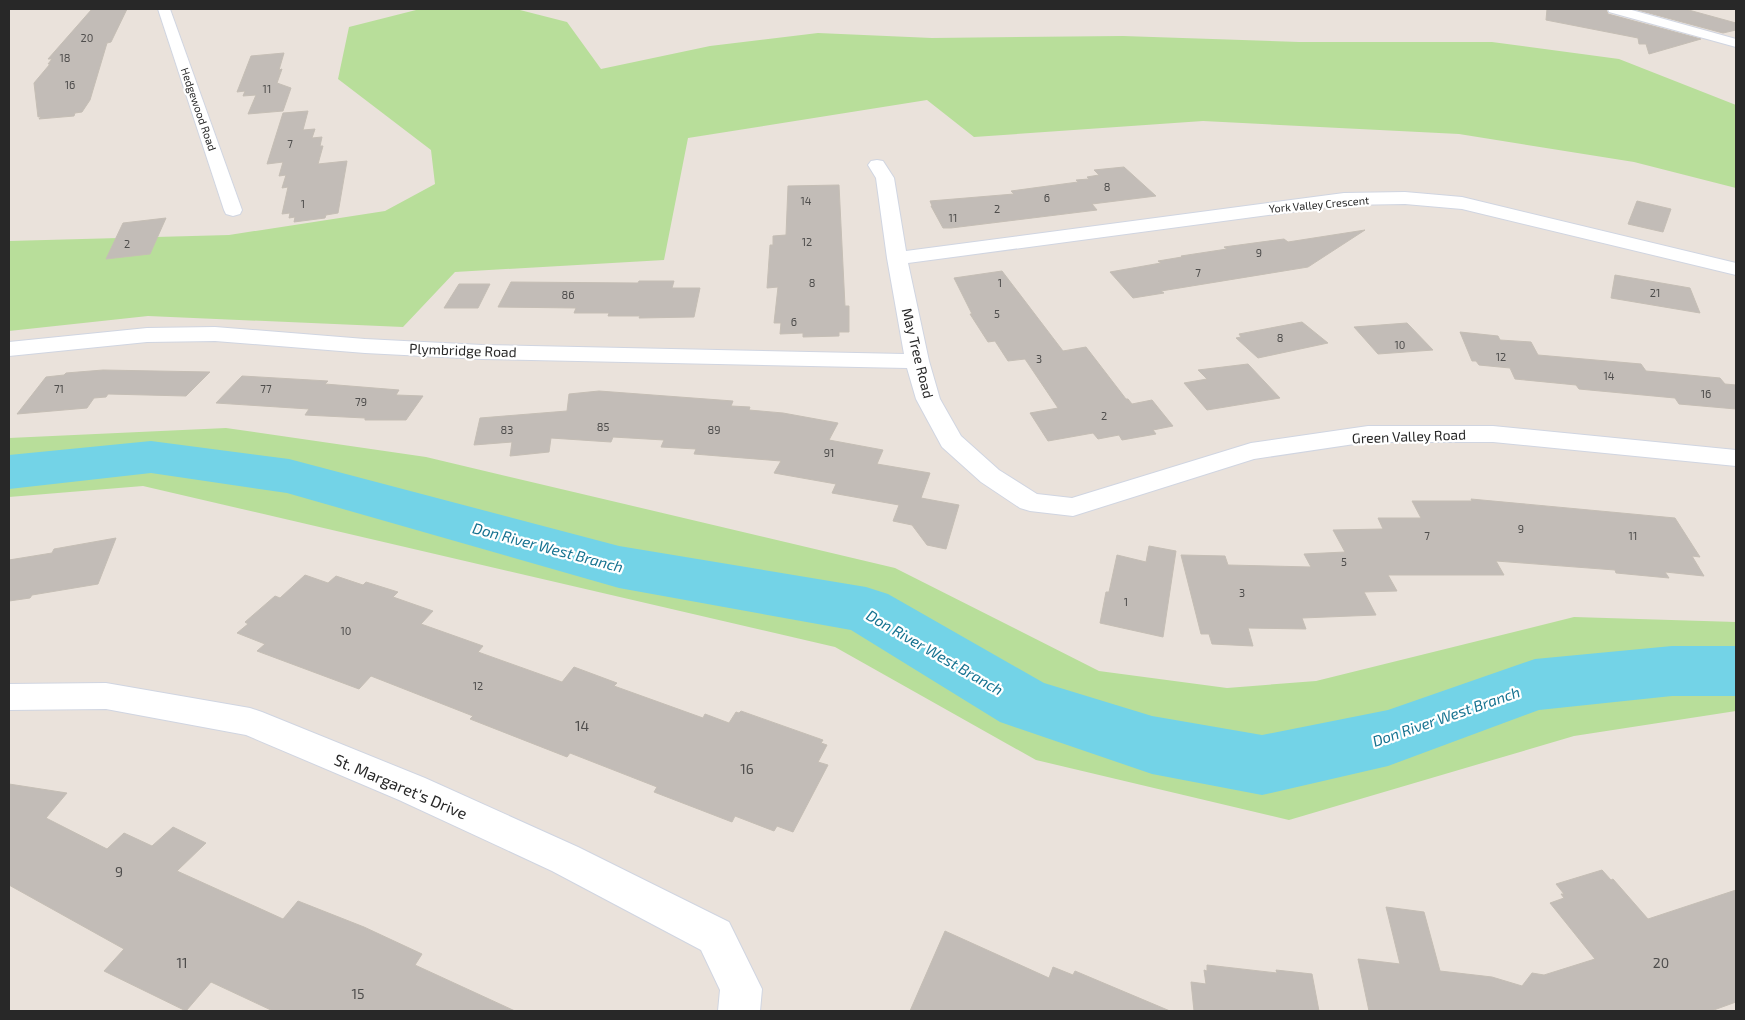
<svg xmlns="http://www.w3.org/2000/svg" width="1745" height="1020" font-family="'Exo 2',sans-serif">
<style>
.green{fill:#b8de9a}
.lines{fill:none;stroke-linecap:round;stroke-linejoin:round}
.river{fill:#73d3e7;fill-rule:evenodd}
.building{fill:#c2bcb7;stroke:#c5beb5}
.minor-casing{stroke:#d0d5e1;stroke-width:2}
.minor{fill:#fff;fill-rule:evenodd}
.labels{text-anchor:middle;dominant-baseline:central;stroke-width:4.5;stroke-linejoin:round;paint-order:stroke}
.number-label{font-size:11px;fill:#4e4d4c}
.far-street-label{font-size:11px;fill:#282828;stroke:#fff}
.street-label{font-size:14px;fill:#282828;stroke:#fff}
.near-number-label{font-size:14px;fill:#4e4d4c}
.water-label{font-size:15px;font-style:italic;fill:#157290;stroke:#fff}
.near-street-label{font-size:16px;fill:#282828;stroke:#fff}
</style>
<rect width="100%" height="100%" fill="#eae2db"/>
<!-- green -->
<g class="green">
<path d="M 420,9 L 516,9 L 567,22 L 601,69 L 710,46 L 818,33 L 932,38 L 1123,36 L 1299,42 L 1492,42 L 1619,59 L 1736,105 L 1736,188 L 1634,162 L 1459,134 L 1203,121 L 974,137 L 927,100 L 688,138 L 664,260 L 455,272 L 403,327 L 148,316 L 9,331 L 9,241 L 229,235 L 385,211 L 435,184 L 431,150 L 338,79 L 349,27 Z"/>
<path d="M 226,428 L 426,457 L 895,568 L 1099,671 L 1227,688 L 1316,681 L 1574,617 L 1736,622 L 1736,711 L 1574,736 L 1289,820 L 1036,760 L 835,647 L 143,486 L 9,497 L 9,438 Z"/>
</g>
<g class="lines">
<!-- river -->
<path class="river" d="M 151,441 L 289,459 L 619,546 L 866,587 L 888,594 L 1044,683 L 1152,716 L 1262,735 L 1388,710 L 1535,659 L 1672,646 L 1736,646 L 1736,696 L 1672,696 L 1539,710 L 1388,766 L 1262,795 L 1152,774 L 1000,722 L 851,630 L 619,588 L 287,493 L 151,473 L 9,489 L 9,455 Z"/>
</g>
<!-- building -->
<g class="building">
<path d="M 92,9 L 127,9 L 111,42 L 107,43 L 90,100 L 82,112 L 75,113 L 74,116 L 39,119 L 41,116 L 38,117 L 34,83 L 50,64 L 48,64 L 52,59 L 48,59 Z"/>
<path d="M 1547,9 L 1606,9 L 1608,14 L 1701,39 L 1649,54 L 1646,44 L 1639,44 L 1638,38 L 1546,20 Z"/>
<path d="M 1634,9 L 1685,9 L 1736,23 L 1736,30 L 1723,33 Z"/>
<path d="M 284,53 L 279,70 L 282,69 L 277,83 L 291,88 L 283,111 L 248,114 L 256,95 L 243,96 L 245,91 L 237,92 L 251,56 Z"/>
<path d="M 308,111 L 303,130 L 315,129 L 312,138 L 322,137 L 320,146 L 323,146 L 318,164 L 347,161 L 338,213 L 326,215 L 325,218 L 294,222 L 295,217 L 289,218 L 290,213 L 282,214 L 288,187 L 282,188 L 286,175 L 279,176 L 283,162 L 267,164 L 283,113 Z"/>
<path d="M 1124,167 L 1156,196 L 1092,204 L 1097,210 L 951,228 L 943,228 L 931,206 L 932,206 L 930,201 L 1014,194 L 1011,191 L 1078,182 L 1076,180 L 1089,179 L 1087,177 L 1099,175 L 1094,170 Z"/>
<path d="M 839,185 L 845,306 L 849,306 L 849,332 L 839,332 L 839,336 L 803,337 L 803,333 L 780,334 L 781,323 L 774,323 L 778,287 L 767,288 L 770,245 L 773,245 L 773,236 L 786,235 L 788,186 Z"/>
<path d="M 1637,201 L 1671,209 L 1663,232 L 1628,224 Z"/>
<path d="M 166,218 L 150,254 L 106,259 L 123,223 Z"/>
<path d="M 1365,230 L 1308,267 L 1161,291 L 1164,293 L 1133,298 L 1110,272 L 1161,263 L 1158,261 L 1182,257 L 1181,256 L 1227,249 L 1224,247 L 1284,239 L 1288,242 Z"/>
<path d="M 1002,271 L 1063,351 L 1086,347 L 1126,399 L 1128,399 L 1132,404 L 1152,400 L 1173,426 L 1153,430 L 1156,434 L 1122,440 L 1119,435 L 1098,439 L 1093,433 L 1048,441 L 1030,413 L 1058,408 L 1025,359 L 1008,361 L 995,341 L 988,342 L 970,314 L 972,314 L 954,278 Z"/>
<path d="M 1615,275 L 1690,288 L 1700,313 L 1611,298 Z"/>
<path d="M 639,281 L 674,281 L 672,288 L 700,288 L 694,317 L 639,318 L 640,316 L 608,316 L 609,313 L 574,313 L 576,308 L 498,307 L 511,282 L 638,283 Z"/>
<path d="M 459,284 L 490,284 L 478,308 L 444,308 Z"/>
<path d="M 1302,322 L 1328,343 L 1258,358 L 1236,338 L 1241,337 L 1239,334 Z"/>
<path d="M 1407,323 L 1433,350 L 1378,354 L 1354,327 Z"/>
<path d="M 1460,332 L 1498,336 L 1500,340 L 1531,342 L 1538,355 L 1641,364 L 1646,371 L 1720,378 L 1725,384 L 1736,385 L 1736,409 L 1679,404 L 1675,398 L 1579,389 L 1576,385 L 1515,379 L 1510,368 L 1479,365 L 1476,361 L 1472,361 Z"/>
<path d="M 1248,364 L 1280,398 L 1207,410 L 1184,383 L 1207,379 L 1198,370 Z"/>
<path d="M 103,370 L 210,372 L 186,396 L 108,394 L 106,397 L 94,398 L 87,408 L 17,414 L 46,377 L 64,375 L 66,373 Z"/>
<path d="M 242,376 L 328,381 L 325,384 L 399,390 L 396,395 L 423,396 L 406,420 L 365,420 L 365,418 L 305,415 L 309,409 L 216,403 Z"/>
<path d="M 599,391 L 733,401 L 731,406 L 750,407 L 749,410 L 783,413 L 838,423 L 829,440 L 883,450 L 877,464 L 930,473 L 921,498 L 959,505 L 946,549 L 927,545 L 912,525 L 893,521 L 899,505 L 832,493 L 836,484 L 774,473 L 781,461 L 694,454 L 696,449 L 661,447 L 664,440 L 613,437 L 611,442 L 551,438 L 549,452 L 510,456 L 512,442 L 474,445 L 480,418 L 567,411 L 569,394 Z"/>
<path d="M 1471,499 L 1675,518 L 1700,557 L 1692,556 L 1704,576 L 1665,572 L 1669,578 L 1616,573 L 1615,570 L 1496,561 L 1504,575 L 1388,575 L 1397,591 L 1364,592 L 1376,615 L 1302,618 L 1306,629 L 1248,628 L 1253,646 L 1212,644 L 1209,634 L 1201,634 L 1181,555 L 1225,556 L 1228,565 L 1311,567 L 1304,554 L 1345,552 L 1333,530 L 1383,529 L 1378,518 L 1421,518 L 1412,501 L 1472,501 Z"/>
<path d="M 116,538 L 98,584 L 32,595 L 30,598 L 9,601 L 9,560 L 52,553 L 54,549 Z"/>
<path d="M 1149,546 L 1176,551 L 1163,637 L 1100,623 L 1106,592 L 1109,592 L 1117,555 L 1146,562 Z"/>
<path d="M 305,575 L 328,583 L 336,576 L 363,585 L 366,582 L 398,592 L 393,597 L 433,611 L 421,624 L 483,646 L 478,652 L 562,682 L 574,667 L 617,683 L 614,686 L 703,718 L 705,714 L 729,723 L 736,712 L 739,713 L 741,711 L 823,740 L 821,743 L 827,745 L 818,762 L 828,765 L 793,832 L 777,826 L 774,831 L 735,816 L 732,822 L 654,792 L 657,787 L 570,753 L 567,757 L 470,719 L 473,716 L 371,676 L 359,689 L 257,651 L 265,644 L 237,633 L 248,624 L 245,622 L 275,596 L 280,598 Z"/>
<path d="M 9,784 L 67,793 L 46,818 L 107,849 L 124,833 L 152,846 L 173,827 L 206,843 L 177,871 L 283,919 L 298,901 L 364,927 L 422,954 L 415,965 L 515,1011 L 273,1011 L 211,982 L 186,1011 L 104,971 L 124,949 L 9,885 Z"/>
<path d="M 1602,870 L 1611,880 L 1613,879 L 1648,919 L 1736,890 L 1736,1002 L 1711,1011 L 1369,1011 L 1358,959 L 1400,964 L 1386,907 L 1424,912 L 1440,971 L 1492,977 L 1522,986 L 1532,973 L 1544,975 L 1595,959 L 1550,903 L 1564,898 L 1561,894 L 1564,894 L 1556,884 Z"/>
<path d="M 945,931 L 1049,978 L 1053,967 L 1073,975 L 1075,971 L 1170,1011 L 910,1011 Z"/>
<path d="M 1207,965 L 1277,973 L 1276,970 L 1312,974 L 1319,1011 L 1194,1011 L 1191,982 L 1206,984 L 1204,970 L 1207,971 Z"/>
</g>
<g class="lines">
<!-- minor casing -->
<g class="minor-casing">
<g id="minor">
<path d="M 158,9 L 170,9 L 242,210 L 240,214 L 233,216 L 226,214 L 224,210 Z"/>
<path d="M 1608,9 L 1628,9 L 1736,39 L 1736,47 L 1609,12 Z"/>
<path d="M 877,160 L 883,161 L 894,178 L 906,251 L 1344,193 L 1405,192 L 1462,197 L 1736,263 L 1736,275 L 1462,209 L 1405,204 L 1344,205 L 908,263 L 929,361 L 940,399 L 961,436 L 999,470 L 1037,494 L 1072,498 L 1251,443 L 1368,426 L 1493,426 L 1736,450 L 1736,466 L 1493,442 L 1368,442 L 1254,459 L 1073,516 L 1030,511 L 1020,508 L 981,482 L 942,447 L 916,399 L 907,368 L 482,359 L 365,353 L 215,341 L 147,342 L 9,356 L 9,342 L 147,328 L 215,327 L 365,339 L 482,345 L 904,354 L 887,258 L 876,178 L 868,165 L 871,161 Z"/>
<path d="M 106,683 L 250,708 L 262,712 L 425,778 L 578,847 L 729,922 L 762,989 L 760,1011 L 718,1011 L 720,990 L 701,950 L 552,871 L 399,800 L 246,735 L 106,709 L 9,710 L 9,684 Z"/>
</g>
</g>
<!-- minor -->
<use href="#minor" class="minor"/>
</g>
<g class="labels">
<!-- number labels -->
<g class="number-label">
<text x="87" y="37">20</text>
<text x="65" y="57">18</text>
<text x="70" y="84">16</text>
<text x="267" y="88">11</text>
<text x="290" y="143">7</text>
<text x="1107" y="186">8</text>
<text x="1047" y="197">6</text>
<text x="806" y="200">14</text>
<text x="303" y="203">1</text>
<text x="997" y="208">2</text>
<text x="953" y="217">11</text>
<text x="807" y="241">12</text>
<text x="127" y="243">2</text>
<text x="1259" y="252">9</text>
<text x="1198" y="272">7</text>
<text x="812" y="282">8</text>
<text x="1000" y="282">1</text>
<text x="1655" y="292">21</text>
<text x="568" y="294">86</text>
<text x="997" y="313">5</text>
<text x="794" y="321">6</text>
<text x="1280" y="337">8</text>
<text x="1400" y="344">10</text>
<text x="1501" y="356">12</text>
<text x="1039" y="358">3</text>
<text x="1609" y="375">14</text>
<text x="59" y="388">71</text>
<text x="266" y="388">77</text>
<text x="1706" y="393">16</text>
<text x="361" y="401">79</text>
<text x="1104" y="415">2</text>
<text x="603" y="426">85</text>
<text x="507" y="429">83</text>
<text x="714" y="429">89</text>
<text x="829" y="452">91</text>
<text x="1521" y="528">9</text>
<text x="1427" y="535">7</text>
<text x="1633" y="535">11</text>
<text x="1344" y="561">5</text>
<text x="1242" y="592">3</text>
<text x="1126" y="601">1</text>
<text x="346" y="630">10</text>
<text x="478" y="685">12</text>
</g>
<!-- far-street labels -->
<g class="far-street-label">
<text transform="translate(199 109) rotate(71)">Hedgewood Road</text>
<text transform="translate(1319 204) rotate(-5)">York Valley Crescent</text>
</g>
<!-- street labels -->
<g class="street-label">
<text transform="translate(463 350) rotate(2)">Plymbridge Road</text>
<text transform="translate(918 353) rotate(76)">May Tree Road</text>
<text transform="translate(1409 436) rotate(-2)">Green Valley Road</text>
</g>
<!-- near-number labels -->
<g class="near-number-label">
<text x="582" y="725">14</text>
<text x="747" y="768">16</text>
<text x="119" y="871">9</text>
<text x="182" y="962">11</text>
<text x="1661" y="962">20</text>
<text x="358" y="993">15</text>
</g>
<!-- water labels -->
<g class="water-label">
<text transform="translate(548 547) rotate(15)">Don River West Branch</text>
<text transform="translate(935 652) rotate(30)">Don River West Branch</text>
<text transform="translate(1446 716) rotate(-19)">Don River West Branch</text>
</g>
<!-- near-street labels -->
<g class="near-street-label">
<text transform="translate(401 786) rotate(23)">St. Margaret's Drive</text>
</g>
</g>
<!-- border -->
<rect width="1745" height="1020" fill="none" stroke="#282828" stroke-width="20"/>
</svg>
